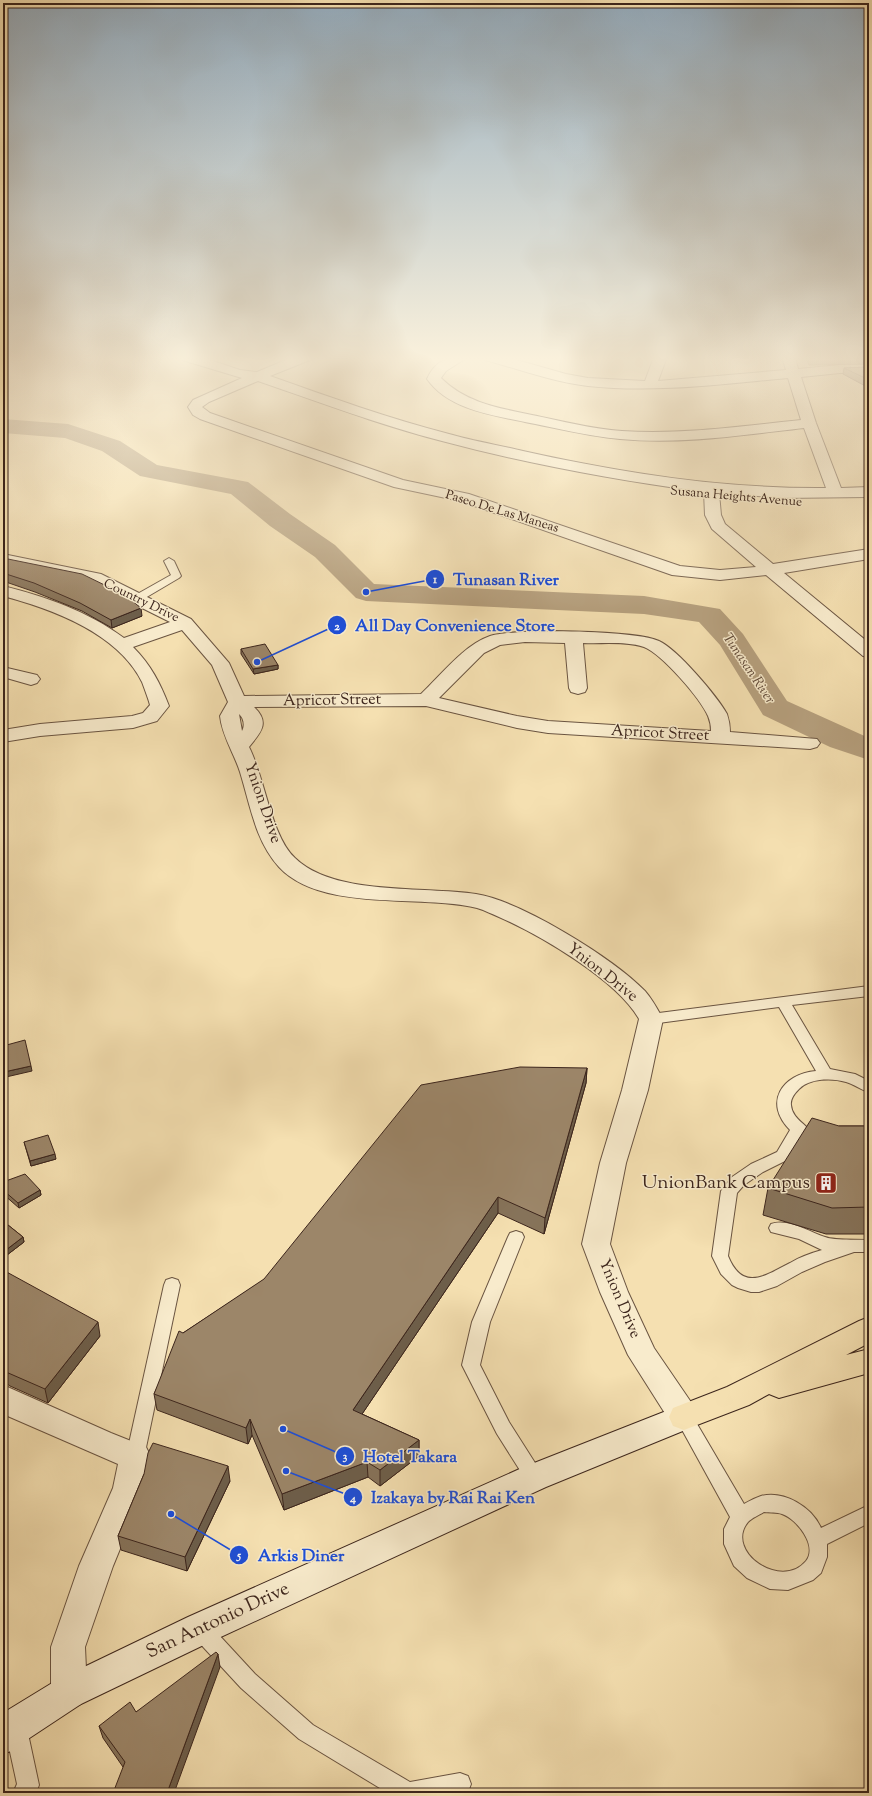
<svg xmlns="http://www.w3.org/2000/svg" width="872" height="1796" font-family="'Sorts Mill Goudy',serif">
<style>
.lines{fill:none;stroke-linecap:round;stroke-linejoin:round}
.river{fill:#b6a07e;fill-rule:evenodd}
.lane-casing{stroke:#6a5441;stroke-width:2}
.street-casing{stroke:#6a5441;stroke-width:2}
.secondary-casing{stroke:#3c251c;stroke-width:2}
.highway-casing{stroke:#3c251c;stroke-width:2}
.lane{fill:#f8ebcc;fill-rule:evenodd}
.street{fill:#f8ebcc;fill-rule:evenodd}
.secondary{fill:#f8ebcc;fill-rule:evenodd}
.highway{fill:#f5e0b1;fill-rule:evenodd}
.wall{fill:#86735a;stroke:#3c251c}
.shaded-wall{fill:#6d5e4a;stroke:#3c251c}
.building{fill:#9c8669;stroke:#3c251c}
.labels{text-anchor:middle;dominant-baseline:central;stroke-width:3;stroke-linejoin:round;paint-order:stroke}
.far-street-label{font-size:13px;fill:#3c251c;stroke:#f8ebcc}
.far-water-label{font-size:14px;font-style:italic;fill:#614a39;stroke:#f8ebcc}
.street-label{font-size:16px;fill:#3c251c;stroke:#f8ebcc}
.near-poi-label{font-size:19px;fill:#3c251c;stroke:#f8ebcc;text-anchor:end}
.near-street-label{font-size:19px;fill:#3c251c;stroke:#f8ebcc}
.leader{fill:none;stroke:#1d4ed8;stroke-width:1.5}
.callout-dot{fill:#1d4ed8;stroke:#f8ebcc;stroke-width:1.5}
.mark-label{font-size:12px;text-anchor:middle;font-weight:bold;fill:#fff}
.callout-label{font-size:17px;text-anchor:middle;font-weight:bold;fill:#1d4ed8;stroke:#f8ebcc;stroke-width:3;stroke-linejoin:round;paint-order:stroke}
</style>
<rect width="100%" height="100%" fill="#f5e0b1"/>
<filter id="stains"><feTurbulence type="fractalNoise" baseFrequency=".005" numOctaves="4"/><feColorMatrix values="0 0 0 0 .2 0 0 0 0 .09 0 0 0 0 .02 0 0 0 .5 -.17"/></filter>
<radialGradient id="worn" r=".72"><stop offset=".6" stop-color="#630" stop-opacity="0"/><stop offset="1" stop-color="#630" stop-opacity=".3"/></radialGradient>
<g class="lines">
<!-- river -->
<path class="river" d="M 3,419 L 68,424 L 120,441 L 157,465 L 248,482 L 290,514 L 335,545 L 374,584 L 644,596 L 720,609 L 743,634 L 787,701 L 869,738 L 869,760 L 830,747 L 763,715 L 720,645 L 699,622 L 644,614 L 366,601 L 356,598 L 315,557 L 270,526 L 231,494 L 140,476 L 102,451 L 65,438 L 3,433 Z"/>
<!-- lane casing -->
<g class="lane-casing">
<g id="lane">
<path d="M 169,558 L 174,561 L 181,576 L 179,578 L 140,601 L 132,601 L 131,599 L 132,597 L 171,575 L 164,561 Z"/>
<path d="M 869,986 L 869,996 L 792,1005 L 830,1069 L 855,1074 L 869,1081 L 869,1092 C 861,1090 854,1084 846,1082 C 832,1078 810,1078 799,1089 C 795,1093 790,1099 791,1105 C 792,1119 807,1124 813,1135 L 810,1139 L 805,1141 L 800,1139 L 787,1160 L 763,1172 L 744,1185 L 737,1193 L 728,1256 C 743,1293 766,1275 790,1263 C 800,1257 811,1253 822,1250 L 799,1239 L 771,1232 L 769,1228 L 771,1224 C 789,1218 809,1232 825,1237 C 836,1241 857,1239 869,1240 L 869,1252 L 854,1252 L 825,1262 L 802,1272 L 777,1286 L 759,1292 L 751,1292 L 738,1288 L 732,1285 L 721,1274 L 712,1256 L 721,1191 L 732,1177 L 751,1164 L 777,1152 L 790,1130 C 763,1103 782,1074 816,1071 L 779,1007 L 651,1024 L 646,1022 L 644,1019 L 646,1016 L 651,1014 Z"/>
<path d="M 516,1231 L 522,1233 L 524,1237 L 490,1322 L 480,1365 L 509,1422 L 544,1477 L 542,1483 L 535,1485 L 528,1483 L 497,1434 L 462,1365 L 472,1322 L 508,1237 L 510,1233 Z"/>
<path d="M 172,1278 L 178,1280 L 180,1285 L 144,1457 L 142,1463 L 135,1465 L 128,1463 L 126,1457 L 164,1285 L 166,1280 Z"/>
<path d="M 684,1409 L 690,1412 L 744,1504 C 749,1501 755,1498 761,1496 C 784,1490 812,1507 821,1528 L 869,1505 L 869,1523 L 827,1544 L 827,1557 L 821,1573 L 813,1580 L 788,1590 L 770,1589 L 747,1578 L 734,1566 L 724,1544 L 724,1529 L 730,1517 L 675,1417 L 678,1412 ZM 764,1512 C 770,1513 777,1512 782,1514 C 797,1519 818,1546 806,1561 C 781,1591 724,1551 748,1522 C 752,1518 759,1515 764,1512 Z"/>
<path d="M 200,1619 L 207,1622 L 255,1674 L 313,1725 L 410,1782 L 460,1773 L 468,1776 L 471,1784 L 468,1792 L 464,1793 L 388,1793 L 299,1739 L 241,1688 L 193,1636 L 190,1629 L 193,1622 Z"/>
<path d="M 16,1718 L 23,1722 L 27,1729 L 39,1785 L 36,1793 L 13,1793 L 17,1784 L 5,1729 L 9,1722 Z"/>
</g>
</g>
<!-- street casing -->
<g class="street-casing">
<g id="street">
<path d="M 181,357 L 201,357 L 240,370 L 257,372 L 293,357 L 311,357 L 310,360 L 270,376 C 329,397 388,418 449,434 C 473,441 498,445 523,451 C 622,473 723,489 826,488 L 804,428 C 743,435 681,445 620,439 C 588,436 556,428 525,422 C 491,415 448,409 427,379 C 436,359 449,357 468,357 L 446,371 L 441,378 C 466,403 499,408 532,415 C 562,421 592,429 622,431 C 682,435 741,426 801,420 L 788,378 C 722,384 655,393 588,386 C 553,382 519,369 485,360 L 484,357 L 506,357 L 566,374 L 588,378 L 645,381 L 654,357 L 667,357 L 658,381 L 786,370 L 782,357 L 795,357 L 798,369 L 840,365 L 869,365 L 869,373 L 840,373 L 801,377 L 816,423 L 841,488 L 869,487 L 869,497 L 782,498 L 719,493 L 721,515 L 725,524 L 773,564 L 869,549 L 869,559 L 784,573 L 869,643 L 869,657 L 863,656 L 766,575 L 720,580 L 672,575 L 460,501 L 394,487 L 200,419 L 193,415 L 188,407 L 193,400 L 242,378 L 182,360 ZM 258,381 C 319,402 380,425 442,441 C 528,464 616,480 704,492 L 705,515 L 712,529 L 756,567 L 720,570 L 680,566 L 469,494 L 403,480 L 210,413 L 202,407 L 209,402 Z"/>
<path d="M 3,554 L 101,574 L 191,619 L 229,663 L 244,696 L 421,694 C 441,675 464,645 490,636 C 514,628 637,630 659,641 C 677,649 717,696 727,714 C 729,720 730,726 730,732 L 817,739 L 820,743 L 817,747 L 810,749 L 548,733 L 517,728 L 426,706 L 254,707 C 271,723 260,733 249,747 C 265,778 271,836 295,858 C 334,896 423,886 476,894 C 521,901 613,958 645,991 C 652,999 658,1010 663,1019 L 648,1090 L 626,1163 L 610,1244 L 628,1292 L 654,1348 L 695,1408 L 699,1417 L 695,1426 L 684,1430 L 673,1426 L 628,1355 L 600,1292 L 582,1244 L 600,1163 L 622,1090 L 639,1019 C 617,980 540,935 499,917 C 492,914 484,910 477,908 C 421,894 322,913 279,867 C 255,841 250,804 240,772 C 234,753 222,736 220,716 L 228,702 L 212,665 L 182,630 L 133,647 C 151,665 160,683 169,706 L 157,721 L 133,728 L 40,736 L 3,742 L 3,730 L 40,724 L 132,716 L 143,713 L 150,705 C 148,698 145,690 142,682 C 118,633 52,609 3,596 L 3,586 C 47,597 87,611 124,638 L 170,622 L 90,582 L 3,564 ZM 525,642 L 565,643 L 569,688 L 571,692 L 578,694 L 585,692 L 587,688 L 583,643 C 602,644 625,641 644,647 C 662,654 700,698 708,716 C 710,721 711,725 711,731 L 548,721 L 517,716 L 439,698 L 484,653 L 500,645 ZM 239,714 C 244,718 245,726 242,731 Z"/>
<path d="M 3,667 L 37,675 L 40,679 L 37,683 L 31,685 L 3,677 Z"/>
<path d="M 3,1385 L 111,1433 L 146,1447 L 151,1457 L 145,1488 L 113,1566 L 85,1647 L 87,1692 L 81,1704 L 69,1709 L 57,1704 L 51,1692 L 51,1647 L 79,1566 L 113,1488 L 118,1464 L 3,1414 Z"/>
</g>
</g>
<!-- secondary casing -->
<g class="secondary-casing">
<path id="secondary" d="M 684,1404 L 695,1408 L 699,1417 L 695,1426 L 546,1487 L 212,1641 L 81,1704 L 28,1739 L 16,1749 L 3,1754 L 3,1713 L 57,1680 L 188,1617 L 524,1467 Z"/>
</g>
<!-- highway casing -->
<g class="highway-casing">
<path id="highway" d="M 869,1317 L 869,1343 L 846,1355 L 869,1349 L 869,1373 L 779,1398 L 769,1394 L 749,1405 L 684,1430 L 673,1426 L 669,1417 L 673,1408 L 727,1387 L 859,1321 Z"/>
</g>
<!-- lane -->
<use href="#lane" class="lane"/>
<!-- street -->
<use href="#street" class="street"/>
<!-- secondary -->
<use href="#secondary" class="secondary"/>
<!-- highway -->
<use href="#highway" class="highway"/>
</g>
<!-- wall -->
<g class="wall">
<path d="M 806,357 L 869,357 L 869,364 L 809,365 Z"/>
<path d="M 869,367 L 869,388 L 843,374 L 844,368 Z"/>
<path d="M 3,558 L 142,616 L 112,628 L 82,611 L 35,592 L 3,581 Z"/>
<path d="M 241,649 L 278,665 L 278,669 L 254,674 L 241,654 Z"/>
<path d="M 587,1068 L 586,1083 L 544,1234 L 498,1213 L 362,1414 L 419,1440 L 419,1456 L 380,1486 L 368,1477 L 284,1510 L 252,1435 L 248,1444 L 157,1410 L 154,1394 L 183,1333 Z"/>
<path d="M 869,1124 L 869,1234 L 826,1234 L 763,1215 L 768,1188 L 839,1126 L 865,1126 Z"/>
<path d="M 24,1142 L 56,1159 L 31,1166 Z"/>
<path d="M 3,1182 L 40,1190 L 41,1195 L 19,1208 L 3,1194 Z"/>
<path d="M 3,1221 L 23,1237 L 24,1242 L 7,1255 L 3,1252 Z"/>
<path d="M 3,1270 L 100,1336 L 48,1403 L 10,1386 L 3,1381 Z"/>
<path d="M 144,1474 L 230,1481 L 187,1571 L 121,1550 L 118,1536 Z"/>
<path d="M 220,1667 L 123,1767 L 103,1738 L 99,1726 L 136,1712 Z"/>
</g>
<!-- shaded-wall -->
<g class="shaded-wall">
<path d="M 141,608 L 142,616 L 112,628 L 111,620 Z"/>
<path d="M 278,665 L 278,669 L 254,674 L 253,669 Z"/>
<path d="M 31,1066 L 32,1071 L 6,1077 L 4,1072 Z"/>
<path d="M 587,1068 L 586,1083 L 544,1234 L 545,1218 Z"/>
<path d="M 55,1154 L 56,1159 L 31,1166 L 30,1161 Z"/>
<path d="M 40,1190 L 41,1195 L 19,1208 L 18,1203 Z"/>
<path d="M 498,1197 L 498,1213 L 354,1426 L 353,1410 Z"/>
<path d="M 23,1237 L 24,1242 L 7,1255 L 6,1250 Z"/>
<path d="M 98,1322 L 100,1336 L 48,1403 L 45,1389 Z"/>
<path d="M 250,1419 L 252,1435 L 248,1444 L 246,1428 Z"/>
<path d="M 419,1440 L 419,1456 L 380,1486 L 380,1470 Z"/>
<path d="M 367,1462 L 368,1477 L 284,1510 L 282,1494 Z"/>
<path d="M 228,1466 L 230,1481 L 187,1571 L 185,1557 Z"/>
<path d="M 218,1654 L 220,1667 L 174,1793 L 167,1793 Z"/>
</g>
<!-- building -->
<g class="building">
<path d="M 810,357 L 847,357 L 810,358 Z"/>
<path d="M 869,367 L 869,380 L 844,368 Z"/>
<path d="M 3,558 L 82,574 L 125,595 L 141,608 L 111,620 L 80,603 L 34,583 L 3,573 Z"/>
<path d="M 265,644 L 278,665 L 253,669 L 241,649 Z"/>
<path d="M 25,1040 L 31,1066 L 4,1072 L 3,1067 L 3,1046 Z"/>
<path d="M 520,1067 L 587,1068 L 545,1218 L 498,1197 L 353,1410 L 419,1440 L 380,1470 L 367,1462 L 282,1494 L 250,1419 L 246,1428 L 154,1394 L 179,1331 L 183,1333 L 264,1279 L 421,1085 Z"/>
<path d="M 812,1118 L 839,1126 L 865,1126 L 869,1124 L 869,1207 L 832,1208 L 768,1188 Z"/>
<path d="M 48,1135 L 55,1154 L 30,1161 L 24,1142 Z"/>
<path d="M 25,1174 L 40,1190 L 18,1203 L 3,1190 L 3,1182 Z"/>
<path d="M 3,1221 L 23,1237 L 6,1250 L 3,1247 Z"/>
<path d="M 3,1270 L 98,1322 L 45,1389 L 6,1372 L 3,1370 Z"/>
<path d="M 153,1443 L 228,1466 L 185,1557 L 118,1536 L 144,1474 L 148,1453 Z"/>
<path d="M 216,1652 L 218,1654 L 167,1793 L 113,1793 L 125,1762 L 99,1726 L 130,1702 L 136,1712 Z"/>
</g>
<!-- sky -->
<linearGradient id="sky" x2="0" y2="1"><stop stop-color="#94acbe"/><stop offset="0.59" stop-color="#faf1dc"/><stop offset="1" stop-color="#faf1dc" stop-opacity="0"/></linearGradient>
<rect width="872" height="609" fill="url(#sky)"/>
<!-- icons -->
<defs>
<g id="building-square" transform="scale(1.15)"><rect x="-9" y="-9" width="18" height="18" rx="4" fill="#8f2418" stroke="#f8ebcc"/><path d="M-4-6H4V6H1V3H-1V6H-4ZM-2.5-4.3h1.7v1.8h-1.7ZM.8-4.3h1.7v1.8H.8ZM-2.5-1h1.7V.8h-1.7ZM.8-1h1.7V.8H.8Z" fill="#fff"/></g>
</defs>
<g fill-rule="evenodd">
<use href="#building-square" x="826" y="1183"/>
</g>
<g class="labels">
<!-- far-street labels -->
<g class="far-street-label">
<text transform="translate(736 497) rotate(5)">Susana Heights Avenue</text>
<text transform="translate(502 512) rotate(17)">Paseo De Las Maneas</text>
<text transform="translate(141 601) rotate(26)">Country Drive</text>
</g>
<!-- far-water labels -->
<g class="far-water-label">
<text transform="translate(748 669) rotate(56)">Tunasan River</text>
</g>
<!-- street labels -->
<g class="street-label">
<text transform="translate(332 701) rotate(-1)">Apricot Street</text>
<text transform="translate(660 734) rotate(3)">Apricot Street</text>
<text transform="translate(262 803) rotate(71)">Ynion Drive</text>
<text transform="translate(602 973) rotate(38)">Ynion Drive</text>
<text transform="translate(619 1299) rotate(67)">Ynion Drive</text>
</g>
<!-- near-poi labels -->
<g class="near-poi-label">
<text x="810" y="1183">UnionBank Campus</text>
</g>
<!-- near-street labels -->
<g class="near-street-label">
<text transform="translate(218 1621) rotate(-25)">San Antonio Drive</text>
</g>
</g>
<!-- callouts -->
<path class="leader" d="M366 592L435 579M257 662L337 625M283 1429L345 1456M286 1471L353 1497M171 1514L239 1555"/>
<g class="callout-dot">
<circle cx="366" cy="592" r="4"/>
<circle cx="257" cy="662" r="4"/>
<circle cx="283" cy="1429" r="4"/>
<circle cx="286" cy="1471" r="4"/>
<circle cx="171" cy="1514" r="4"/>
<circle cx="435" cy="579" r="10"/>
<circle cx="337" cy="625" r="10"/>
<circle cx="345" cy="1456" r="10"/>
<circle cx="353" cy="1497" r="10"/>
<circle cx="239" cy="1555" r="10"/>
</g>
<g class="mark-label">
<text x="435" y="583">1</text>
<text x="337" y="630">2</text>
<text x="345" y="1460">3</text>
<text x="353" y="1502">4</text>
<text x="239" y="1559">5</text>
</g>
<g class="callout-label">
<text x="506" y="585">Tunasan River</text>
<text x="455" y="631">All Day Convenience Store</text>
<text x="410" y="1462">Hotel Takara</text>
<text x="453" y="1503">Izakaya by Rai Rai Ken</text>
<text x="301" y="1561">Arkis Diner</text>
</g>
<!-- margin -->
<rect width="872" height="1796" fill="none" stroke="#f5e0b1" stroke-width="16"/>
<rect x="4" y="4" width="864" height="1788" fill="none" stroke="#3c251c" stroke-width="2"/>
<rect x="8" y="8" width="856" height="1780" fill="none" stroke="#3c251c"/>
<rect width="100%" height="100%" filter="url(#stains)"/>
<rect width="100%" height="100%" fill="url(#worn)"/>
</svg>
